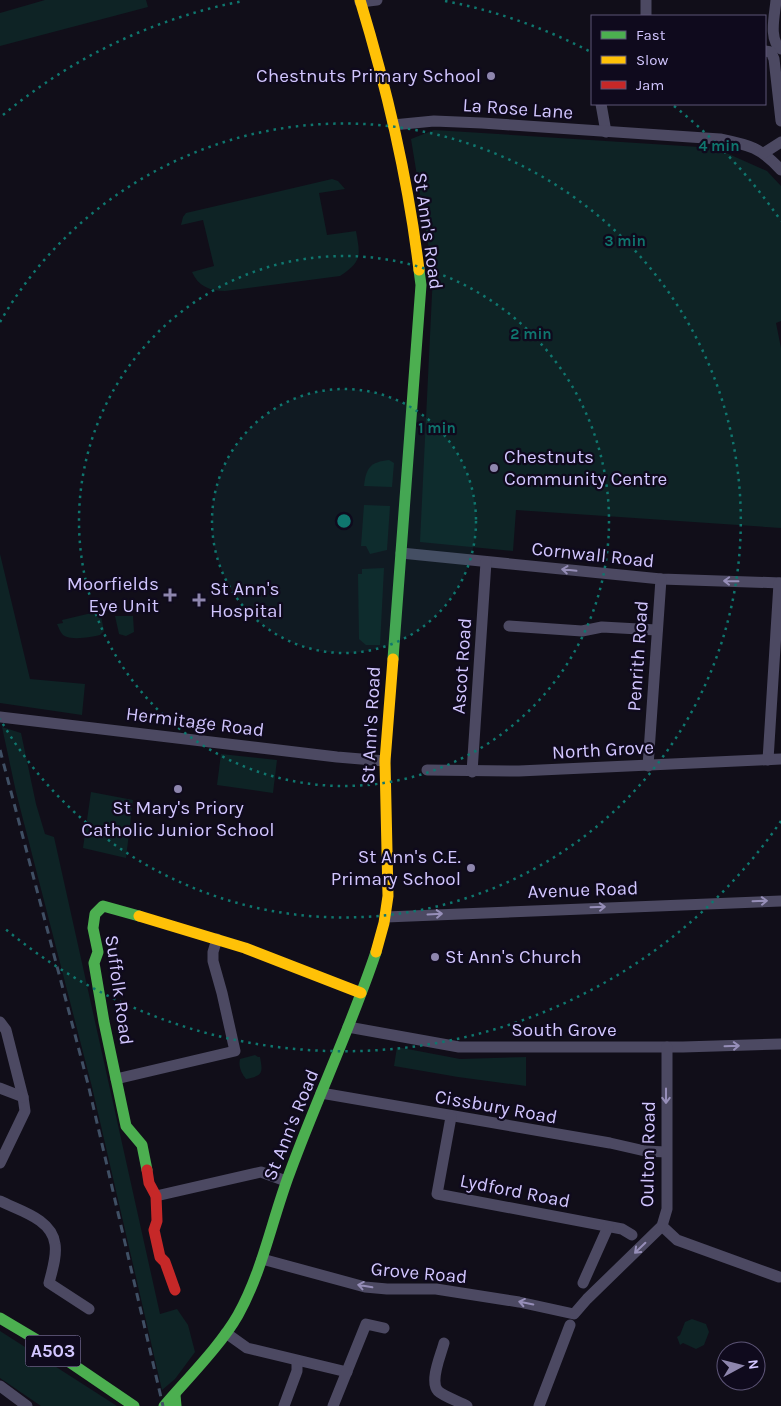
<svg xmlns="http://www.w3.org/2000/svg" width="781" height="1406" font-family="Karla,sans-serif">
<style>
.green{fill:#0e2325}
.lines{fill:none;stroke-linecap:round;stroke-linejoin:round}
.street{stroke:#4c4962;stroke-width:11}
.fast{stroke:#4caf50;stroke-width:11}
.slow{stroke:#ffc107;stroke-width:11}
.jam{stroke:#c62828;stroke-width:11}
.rail{stroke:#3f4f64;stroke-width:3;stroke-dasharray:8 6;stroke-linecap:butt}
.oneway{stroke:#968eb8}
.ring{fill:none;stroke:#0f766e;stroke-width:2.5;stroke-dasharray:2.5 5}
.poi-dot{fill:#8e86ae;stroke:#0f0a1d;stroke-width:2}
.labels{text-anchor:middle;dominant-baseline:central;stroke-width:4.5;stroke-linejoin:round;paint-order:stroke}
.shield{fill:#0f0a1d;stroke:#988ebb;stroke-width:1}
.shield-label{font-size:18px;font-weight:bold;fill:#d2c6ff}
.poi-label{font-size:19px;fill:#d2c6ff;stroke:#0f0a1d;text-anchor:end}
.street-label{font-size:19px;fill:#d2c6ff;stroke:#0f0a1d}
.centre{fill:#0f766e;stroke:#0f0a1d;stroke-width:2.5}
.ring-label{font-size:15px;text-anchor:middle;font-weight:bold;fill:#0f766e;stroke:#0f0a1d;stroke-width:4.5;stroke-linejoin:round;paint-order:stroke}
</style>
<rect width="100%" height="100%" fill="#110e19"/>
<!-- green -->
<g class="green">
<path d="M 45,0 L 146,0 L 148,7 L 0,46 L 0,13 Z"/>
<path d="M 434,130 L 715,148 L 767,171 L 781,186 L 781,321 L 776,323 L 781,348 L 781,528 L 516,510 L 513,551 L 420,542 L 433,274 L 411,139 Z"/>
<path d="M 332,179 L 338,181 L 345,189 L 319,193 L 327,235 L 356,231 C 360,255 363,261 340,276 L 225,291 C 210,291 198,286 192,272 L 214,266 L 203,220 L 181,225 L 183,217 L 186,213 Z"/>
<path d="M 389,460 L 394,463 L 392,487 L 364,486 C 366,468 370,462 389,460 Z"/>
<path d="M 364,505 L 390,506 L 387,550 L 370,554 L 366,546 L 361,546 Z"/>
<path d="M 0,554 L 30,679 L 85,684 L 82,715 L 0,703 Z"/>
<path d="M 384,568 L 380,645 L 366,645 L 359,639 L 358,574 L 362,574 L 362,569 Z"/>
<path d="M 100,611 L 104,631 L 100,635 C 92,637 71,641 63,635 C 60,632 59,628 57,624 L 63,623 L 62,620 Z"/>
<path d="M 115,616 L 133,616 L 134,632 L 126,636 L 119,634 Z"/>
<path d="M 2,727 L 21,733 L 36,804 L 45,834 L 54,837 L 160,1314 L 177,1309 L 188,1325 L 195,1352 L 175,1379 L 162,1390 L 92,1087 L 16,792 Z"/>
<path d="M 221,754 L 277,760 L 273,793 L 217,785 Z"/>
<path d="M 91,792 L 133,800 L 126,858 L 83,848 Z"/>
<path d="M 397,1047 L 460,1059 L 526,1057 L 526,1086 L 458,1077 L 394,1066 Z"/>
<path d="M 255,1055 L 258,1057 L 260,1057 C 263,1073 263,1076 246,1079 C 242,1074 238,1067 240,1059 Z"/>
<path d="M 692,1319 L 706,1324 L 709,1332 L 704,1345 L 696,1349 L 683,1343 L 680,1345 L 677,1337 L 680,1335 L 685,1322 Z"/>
<path d="M 0,1331 L 117,1406 L 41,1406 L 0,1378 Z"/>
</g>
<g class="lines">
<!-- street -->
<g class="street">
<path d="M 646,0 L 646,16"/>
<path d="M 776,0 C 775,14 768,40 781,49"/>
<path d="M 360,2 L 377,0"/>
<path d="M 765,51 L 771,52 L 774,59 L 781,121"/>
<path d="M 601,104 L 606,132"/>
<path d="M 393,125 L 434,121 L 482,123 L 720,139 C 749,145 760,147 781,170"/>
<path d="M 764,153 L 781,142"/>
<path d="M 401,553 L 661,579 L 781,583"/>
<path d="M 509,626 L 582,631 L 602,627 L 657,630"/>
<path d="M 0,717 L 337,757 L 385,761"/>
<path d="M 768,760 L 779,583"/>
<path d="M 648,766 L 661,579"/>
<path d="M 427,770 L 519,771 L 781,759"/>
<path d="M 472,772 L 486,562"/>
<path d="M 386,917 L 781,901"/>
<path d="M 0,1022 L 6,1030 L 23,1097 L 25,1111 L 0,1163"/>
<path d="M 348,1027 L 459,1047 L 683,1047 L 781,1044"/>
<path d="M 116,1079 L 235,1051 L 222,993 L 213,961 L 213,952 L 217,939"/>
<path d="M 0,1088 L 23,1097"/>
<path d="M 321,1093 L 610,1143 L 645,1151 L 666,1152"/>
<path d="M 451,1117 L 437,1194 L 622,1229 L 632,1235"/>
<path d="M 156,1196 L 261,1172 L 286,1181"/>
<path d="M 0,1201 C 20,1211 52,1219 55,1244 C 57,1256 52,1271 49,1283 L 89,1309"/>
<path d="M 662,1226 L 677,1240 L 779,1277"/>
<path d="M 262,1259 L 365,1287 L 387,1289 L 436,1289 L 519,1302 L 574,1314 L 587,1299 L 662,1226 L 667,1209 L 667,1047"/>
<path d="M 583,1283 L 608,1227"/>
<path d="M 226,1333 L 247,1348 L 347,1372"/>
<path d="M 444,1343 C 441,1355 429,1381 438,1391 C 443,1396 460,1402 467,1406"/>
<path d="M 0,1386 L 27,1406"/>
<path d="M 284,1406 L 297,1371 L 297,1361"/>
<path d="M 333,1406 L 366,1324 L 384,1328"/>
<path d="M 539,1406 L 570,1325"/>
</g>
<!-- fast -->
<g class="fast">
<path d="M 393,659 L 421,285 L 419,270"/>
<path d="M 139,916 L 103,906 L 95,914 L 93,928 L 98,952 L 94,963 L 104,1022 L 126,1126 L 142,1145 L 147,1170"/>
<path d="M 0,1318 L 37,1340 L 134,1406"/>
<path d="M 175,1395 L 176,1406"/>
<path d="M 164,1406 C 187,1379 221,1345 238,1315 C 263,1270 272,1219 290,1172 C 317,1098 351,1027 376,952"/>
</g>
<!-- slow -->
<g class="slow">
<path d="M 360,0 C 387,89 408,178 419,270"/>
<path d="M 139,916 L 245,948 L 361,993"/>
<path d="M 376,952 L 384,923 L 388,896 L 385,761 L 393,659"/>
</g>
<!-- jam -->
<path class="jam" d="M 147,1170 L 149,1183 L 156,1196 L 157,1221 L 154,1230 L 160,1257 L 165,1262 L 175,1290"/>
<!-- rail -->
<path class="rail" d="M 0,750 L 88,1084 L 163,1406"/>
</g>
<!-- one-way arrows -->
<defs><path id="oneway-shaft" d="M-6 0H5M1.5-3L5.5 0L1.5 3" fill="none" stroke-width="1.6" stroke-linecap="round" stroke-linejoin="round" transform="scale(1.25)"/></defs>
<g class="oneway">
<use href="#oneway-shaft" transform="translate(569 570) rotate(-174)"/>
<use href="#oneway-shaft" transform="translate(731 581) rotate(-179)"/>
<use href="#oneway-shaft" transform="translate(760 901) rotate(-2)"/>
<use href="#oneway-shaft" transform="translate(598 907) rotate(-2)"/>
<use href="#oneway-shaft" transform="translate(435 914) rotate(-3)"/>
<use href="#oneway-shaft" transform="translate(732 1046) rotate(-2)"/>
<use href="#oneway-shaft" transform="translate(666 1096) rotate(90)"/>
<use href="#oneway-shaft" transform="translate(640 1248) rotate(136)"/>
<use href="#oneway-shaft" transform="translate(365 1286) rotate(-170)"/>
<use href="#oneway-shaft" transform="translate(526 1303) rotate(-168)"/>
</g>
<!-- distance rings -->
<circle cx="344" cy="521" r="132" fill="#0f766e" fill-opacity=".12"/>
<g class="ring">
<circle cx="344" cy="521" r="132"/>
<circle cx="344" cy="521" r="265"/>
<path d="M0 322A397 397 0 1 1 0 719"/>
<path d="M781 821A530 530 0 0 1 3 927M3 115A530 530 0 0 1 243 1M445 1A530 530 0 0 1 589 51M674 106A530 530 0 0 1 781 221"/>
</g>
<!-- markers -->
<g class="poi-dot">
<circle cx="491" cy="76" r="5"/>
<circle cx="494" cy="468" r="5"/>
<path d="M167.5 587.5h5v5h5v5h-5v5h-5v-5h-5v-5h5z"/>
<path d="M196.5 592.5h5v5h5v5h-5v5h-5v-5h-5v-5h5z"/>
<circle cx="178" cy="789" r="5"/>
<circle cx="471" cy="868" r="5"/>
<circle cx="435" cy="957" r="5"/>
</g>
<g class="labels">
<!-- shield labels -->
<rect class="shield" x="25.5" y="1335.5" width="55" height="31" rx="4"/>
<g class="shield-label">
<text x="53" y="1351">A503</text>
</g>
<!-- poi labels -->
<g class="poi-label">
<text x="481" y="76">Chestnuts Primary School</text>
<text x="504" y="457" text-anchor="start">Chestnuts<tspan x="504" dy="22">Community Centre</tspan></text>
<text x="159" y="584">Moorfields<tspan x="159" dy="22">Eye Unit</tspan></text>
<text x="210" y="589" text-anchor="start">St Ann's<tspan x="210" dy="22">Hospital</tspan></text>
<text x="178" y="808" text-anchor="middle">St Mary's Priory<tspan x="178" dy="22">Catholic Junior School</tspan></text>
<text x="461" y="857">St Ann's C.E.<tspan x="461" dy="22">Primary School</tspan></text>
<text x="445" y="957" text-anchor="start">St Ann's Church</text>
</g>
<!-- street labels -->
<g class="street-label">
<text transform="translate(518 109) rotate(4)">La Rose Lane</text>
<text transform="translate(428 231) rotate(82)">St Ann's Road</text>
<text transform="translate(593 555) rotate(6)">Cornwall Road</text>
<text transform="translate(638 656) rotate(-86)">Penrith Road</text>
<text transform="translate(462 666) rotate(-86)">Ascot Road</text>
<text transform="translate(195 722) rotate(7)">Hermitage Road</text>
<text transform="translate(371 725) rotate(-87)">St Ann's Road</text>
<text transform="translate(603 750) rotate(-3)">North Grove</text>
<text transform="translate(583 890) rotate(-2)">Avenue Road</text>
<text transform="translate(119 990) rotate(82)">Suffolk Road</text>
<text x="564" y="1030">South Grove</text>
<text transform="translate(496 1107) rotate(10)">Cissbury Road</text>
<text transform="translate(291 1125) rotate(-68)">St Ann's Road</text>
<text transform="translate(648 1154) rotate(-89)">Oulton Road</text>
<text transform="translate(515 1191) rotate(11)">Lydford Road</text>
<text transform="translate(419 1273) rotate(5)">Grove Road</text>
</g>
</g>
<circle cx="344" cy="521" r="8" class="centre"/>
<g class="ring-label">
<text x="719" y="151">4 min</text>
<text x="625" y="246">3 min</text>
<text x="531" y="339">2 min</text>
<text x="437" y="433">1 min</text>
</g>
<!-- legend -->
<rect x="591" y="15" width="175" height="90" fill="#0f0a1d" stroke="#5d5577"/>
<rect x="601" y="31" width="25" height="8" fill="#4caf50" stroke="#5d5577"/>
<text x="636" y="40" font-size="15" fill="#d2c6ff">Fast</text>
<rect x="601" y="56" width="25" height="8" fill="#ffc107" stroke="#5d5577"/>
<text x="636" y="65" font-size="15" fill="#d2c6ff">Slow</text>
<rect x="601" y="81" width="25" height="8" fill="#c62828" stroke="#5d5577"/>
<text x="636" y="90" font-size="15" fill="#d2c6ff">Jam</text>
<!-- north arrow -->
<g transform="translate(741 1366) rotate(83)"><circle r="24" fill="#0f0a1d" stroke="#5d5577"/>
<path d="M0-4L9 19L0 12L-9 19Z" fill="#8e86ae"/>
<text y="-8" font-size="14" font-weight="bold" text-anchor="middle" fill="#d2c6ff">N</text>
</g>
</svg>
